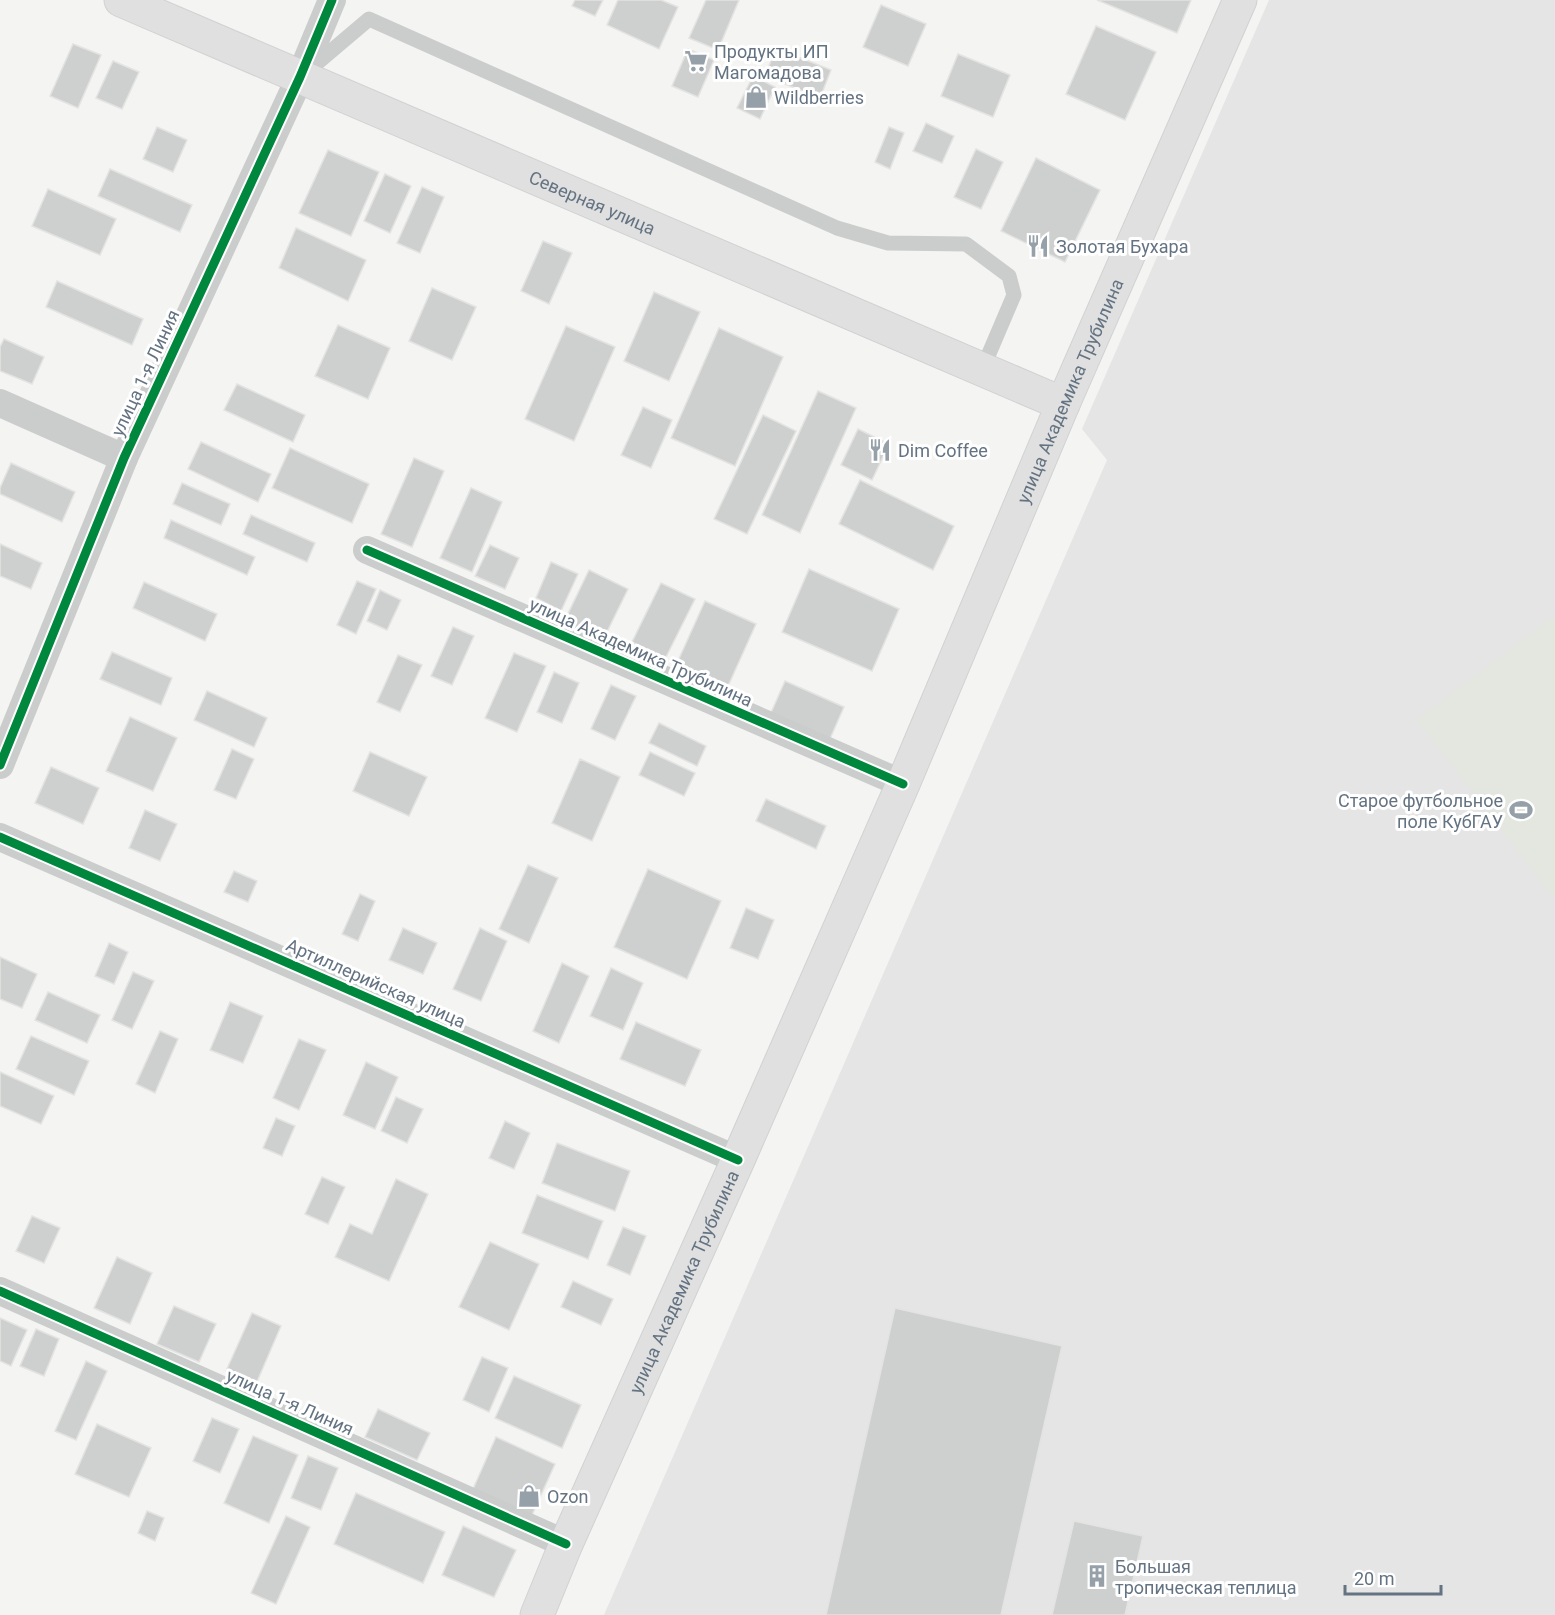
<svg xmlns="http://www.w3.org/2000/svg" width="1555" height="1615" font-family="Roboto,sans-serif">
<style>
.built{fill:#e4e5e4}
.green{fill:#e3e7e0}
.building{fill:#cecfcf;stroke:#e3e3e2;stroke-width:1.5}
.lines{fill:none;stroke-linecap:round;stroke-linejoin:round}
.secondary-casing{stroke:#d0d2d2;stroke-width:35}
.lane{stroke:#cbcdcd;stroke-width:15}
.street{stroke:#cbcdcd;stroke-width:28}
.secondary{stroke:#e0e0e0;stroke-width:33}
.cycleway-casing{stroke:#fff;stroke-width:13}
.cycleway{stroke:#00873e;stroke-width:9}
.labels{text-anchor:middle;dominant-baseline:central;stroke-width:6;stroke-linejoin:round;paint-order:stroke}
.poi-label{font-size:18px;fill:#647382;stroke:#fff;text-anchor:start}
.street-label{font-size:18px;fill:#647382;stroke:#fff}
</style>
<rect width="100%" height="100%" fill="#f4f4f2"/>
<!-- built -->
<path class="built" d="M 1269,0 L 1555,0 L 1555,1615 L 604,1615 L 1107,460 L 1082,429 Z"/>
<!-- green -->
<path class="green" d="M 1555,615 L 1555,900 L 1417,720 Z"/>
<!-- building -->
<g class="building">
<path d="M 575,0 L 603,0 L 595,16 L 572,6 Z"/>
<path d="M 618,0 L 661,0 L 678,7 L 659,49 L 607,25 Z"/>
<path d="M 706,0 L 739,0 L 718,50 L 689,38 Z"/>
<path d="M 1097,0 L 1191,0 L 1177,33 Z"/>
<path d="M 881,5 L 926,24 L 908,66 L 863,47 Z"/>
<path d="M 1096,26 L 1156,52 L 1125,120 L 1066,94 Z"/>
<path d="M 73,44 L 101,55 L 78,108 L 50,96 Z"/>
<path d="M 776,48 L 831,70 L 820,98 L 765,76 Z"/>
<path d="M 688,49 L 714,60 L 698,97 L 672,86 Z"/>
<path d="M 958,54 L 1010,75 L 993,117 L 941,96 Z"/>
<path d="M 113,61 L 139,72 L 122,109 L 96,98 Z"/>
<path d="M 753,76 L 775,87 L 760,119 L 737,108 Z"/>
<path d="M 926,123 L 954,136 L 942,163 L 913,151 Z"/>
<path d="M 157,127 L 187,140 L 173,172 L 143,159 Z"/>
<path d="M 889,127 L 904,133 L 890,169 L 875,162 Z"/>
<path d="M 976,149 L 1003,162 L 981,209 L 954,197 Z"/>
<path d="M 328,150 L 379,172 L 351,236 L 299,213 Z"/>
<path d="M 1036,158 L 1100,190 L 1065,262 L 1001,231 Z"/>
<path d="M 110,169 L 192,205 L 180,232 L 98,196 Z"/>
<path d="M 385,174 L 411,186 L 390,233 L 364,221 Z"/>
<path d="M 422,187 L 444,197 L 420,253 L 397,243 Z"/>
<path d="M 48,189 L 116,219 L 100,255 L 32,226 Z"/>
<path d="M 296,228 L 366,260 L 348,301 L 279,268 Z"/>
<path d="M 543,241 L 572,253 L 549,304 L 521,291 Z"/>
<path d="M 57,281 L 143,319 L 132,345 L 46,307 Z"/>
<path d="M 432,288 L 476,307 L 452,360 L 409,341 Z"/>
<path d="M 654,292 L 700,312 L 669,381 L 624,361 Z"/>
<path d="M 338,325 L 390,348 L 368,399 L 315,376 Z"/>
<path d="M 566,326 L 615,347 L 574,441 L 525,419 Z"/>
<path d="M 719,328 L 783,357 L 735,466 L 671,438 Z"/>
<path d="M 4,339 L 44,357 L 32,384 L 0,371 L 0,347 Z"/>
<path d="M 237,384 L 305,415 L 293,442 L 224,410 Z"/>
<path d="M 818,391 L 856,408 L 800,533 L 762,515 Z"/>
<path d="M 643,407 L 672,420 L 651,468 L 621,455 Z"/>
<path d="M 763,415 L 796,431 L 747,534 L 714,519 Z"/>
<path d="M 858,429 L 889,444 L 872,480 L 841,465 Z"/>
<path d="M 201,442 L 271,474 L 258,502 L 188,469 Z"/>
<path d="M 290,448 L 369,484 L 352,523 L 272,488 Z"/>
<path d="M 414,458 L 444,471 L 412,547 L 381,534 Z"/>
<path d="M 11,463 L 75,492 L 62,522 L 0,494 L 0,488 Z"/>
<path d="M 860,480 L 954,526 L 933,570 L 839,524 Z"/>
<path d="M 182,483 L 230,504 L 221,525 L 173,504 Z"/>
<path d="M 471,488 L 502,502 L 472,572 L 440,558 Z"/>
<path d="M 251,515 L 315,543 L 307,562 L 243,534 Z"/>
<path d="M 171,520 L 255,557 L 247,575 L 164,538 Z"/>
<path d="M 0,544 L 42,563 L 31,589 L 0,576 Z"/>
<path d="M 490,545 L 519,558 L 505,589 L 475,576 Z"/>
<path d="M 551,562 L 578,574 L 561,611 L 536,598 Z"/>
<path d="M 809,569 L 899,609 L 872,671 L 782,632 Z"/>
<path d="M 589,570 L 628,589 L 603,640 L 564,622 Z"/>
<path d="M 357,581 L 376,589 L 356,634 L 337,625 Z"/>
<path d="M 144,582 L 217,614 L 205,641 L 133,608 Z"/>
<path d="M 661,583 L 695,599 L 665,659 L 632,642 Z"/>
<path d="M 380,590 L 401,600 L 387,630 L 367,621 Z"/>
<path d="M 705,601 L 756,624 L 724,695 L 673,672 Z"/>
<path d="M 453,627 L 474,636 L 452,685 L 431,676 Z"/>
<path d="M 112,652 L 172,678 L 161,705 L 100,679 Z"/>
<path d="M 514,653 L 546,666 L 517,732 L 485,718 Z"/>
<path d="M 398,655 L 422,665 L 400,712 L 377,702 Z"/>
<path d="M 554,672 L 579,683 L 562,723 L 537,712 Z"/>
<path d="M 785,681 L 844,707 L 829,741 L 770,715 Z"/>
<path d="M 611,685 L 636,696 L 615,740 L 591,729 Z"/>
<path d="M 207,691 L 267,718 L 254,747 L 194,720 Z"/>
<path d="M 130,717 L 177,738 L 153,791 L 106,771 Z"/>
<path d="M 659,723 L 706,746 L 697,766 L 649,743 Z"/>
<path d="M 232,749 L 254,759 L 236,799 L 214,790 Z"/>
<path d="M 370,752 L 427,777 L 409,816 L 353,791 Z"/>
<path d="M 650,752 L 695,773 L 684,796 L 639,775 Z"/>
<path d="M 580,759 L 620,777 L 592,841 L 552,823 Z"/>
<path d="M 51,767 L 99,788 L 83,824 L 35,803 Z"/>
<path d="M 766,799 L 826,826 L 816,849 L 756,821 Z"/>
<path d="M 145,810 L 177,824 L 160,861 L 129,848 Z"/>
<path d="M 528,865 L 558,878 L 529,943 L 499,929 Z"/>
<path d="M 648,869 L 721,901 L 687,979 L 614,947 Z"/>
<path d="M 234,871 L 257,881 L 248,902 L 224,892 Z"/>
<path d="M 360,894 L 375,901 L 358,941 L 342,934 Z"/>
<path d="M 746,908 L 774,920 L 758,959 L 730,948 Z"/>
<path d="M 403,928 L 437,943 L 423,974 L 389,960 Z"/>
<path d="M 480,928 L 507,941 L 481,1001 L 453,989 Z"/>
<path d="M 109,943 L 128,952 L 114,984 L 95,976 Z"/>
<path d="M 0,957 L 37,974 L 22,1008 L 0,999 Z"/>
<path d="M 562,963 L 589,976 L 559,1043 L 533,1031 Z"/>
<path d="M 611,968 L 643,983 L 623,1030 L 590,1016 Z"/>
<path d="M 133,972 L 154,981 L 132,1029 L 112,1020 Z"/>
<path d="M 48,992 L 100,1015 L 87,1043 L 35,1020 Z"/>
<path d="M 230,1002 L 263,1016 L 243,1063 L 210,1050 Z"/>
<path d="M 636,1022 L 701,1050 L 685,1086 L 620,1059 Z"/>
<path d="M 160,1031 L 178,1039 L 155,1093 L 136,1084 Z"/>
<path d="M 31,1036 L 89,1061 L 74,1095 L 16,1069 Z"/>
<path d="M 299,1039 L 326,1050 L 299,1110 L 273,1098 Z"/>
<path d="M 366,1062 L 398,1077 L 375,1129 L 343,1115 Z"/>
<path d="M 0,1072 L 54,1096 L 41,1124 L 0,1106 Z"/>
<path d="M 396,1097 L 423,1109 L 407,1143 L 381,1131 Z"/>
<path d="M 276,1118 L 295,1126 L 282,1156 L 263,1148 Z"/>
<path d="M 505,1121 L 530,1133 L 514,1169 L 489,1158 Z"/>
<path d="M 557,1143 L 630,1171 L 615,1211 L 542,1183 Z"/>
<path d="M 322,1177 L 345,1187 L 328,1224 L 305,1214 Z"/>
<path d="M 396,1179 L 428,1194 L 389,1281 L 335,1257 L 350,1224 L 372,1234 Z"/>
<path d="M 537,1195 L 603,1221 L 588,1259 L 522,1233 Z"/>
<path d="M 32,1216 L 60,1228 L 44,1263 L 16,1251 Z"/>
<path d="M 623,1227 L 646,1236 L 630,1275 L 607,1265 Z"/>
<path d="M 490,1242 L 539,1264 L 509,1330 L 459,1307 Z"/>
<path d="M 117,1257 L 152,1273 L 130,1324 L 94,1308 Z"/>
<path d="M 573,1281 L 613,1299 L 601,1325 L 561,1307 Z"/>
<path d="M 174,1306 L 216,1324 L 199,1362 L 157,1344 Z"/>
<path d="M 895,1308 L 1062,1346 L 1001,1615 L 826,1615 Z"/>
<path d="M 252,1313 L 281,1326 L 256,1384 L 226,1371 Z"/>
<path d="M 0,1318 L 27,1330 L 11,1366 L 0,1361 Z"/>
<path d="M 36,1329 L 59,1339 L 44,1376 L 20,1366 Z"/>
<path d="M 482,1357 L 508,1368 L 489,1412 L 463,1400 Z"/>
<path d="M 86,1361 L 107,1371 L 76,1440 L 55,1431 Z"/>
<path d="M 514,1376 L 581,1405 L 562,1448 L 495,1418 Z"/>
<path d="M 378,1409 L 430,1433 L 417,1460 L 365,1437 Z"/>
<path d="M 212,1418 L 239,1429 L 220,1473 L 193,1461 Z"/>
<path d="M 97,1424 L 151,1448 L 129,1497 L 75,1474 Z"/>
<path d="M 253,1436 L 298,1455 L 269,1523 L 224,1503 Z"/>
<path d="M 496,1437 L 555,1464 L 532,1515 L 473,1489 Z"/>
<path d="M 308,1456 L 338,1468 L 321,1510 L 291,1498 Z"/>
<path d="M 356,1493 L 445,1532 L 423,1583 L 334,1544 Z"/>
<path d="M 147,1511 L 164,1518 L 155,1541 L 138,1533 Z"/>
<path d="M 286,1516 L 310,1527 L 276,1604 L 251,1593 Z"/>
<path d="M 1074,1521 L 1143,1536 L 1125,1615 L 1052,1615 Z"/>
<path d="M 463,1526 L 516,1550 L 494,1597 L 442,1575 Z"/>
</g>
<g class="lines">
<!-- secondary casing -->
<g class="secondary-casing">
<g id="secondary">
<path id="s1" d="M 121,0 L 1063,404"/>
<path id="s2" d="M 537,1615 L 566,1544 L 738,1160 L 903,784 L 1063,404 L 1240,0"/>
</g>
</g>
<!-- lane -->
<path class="lane" d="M 310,69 L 369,19 L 837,228 L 888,243 L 966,244 L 1009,276 L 1014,295 L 982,370"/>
<!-- street -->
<g class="street">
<path d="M 0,403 L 124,458"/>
<path d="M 367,550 L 903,784"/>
<path d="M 0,765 L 124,458 L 300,77 L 332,0"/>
<path d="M 0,837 L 738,1160"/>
<path d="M 0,1291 L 566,1544"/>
</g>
<!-- secondary -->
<use href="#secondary" class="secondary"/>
<!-- cycleway casing -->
<g class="cycleway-casing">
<g id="cycleway">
<path d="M 367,550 L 903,784"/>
<path d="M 0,765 L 124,458 L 300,77 L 332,0"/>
<path d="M 0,837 L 738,1160"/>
<path d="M 0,1291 L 566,1544"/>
</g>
</g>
<!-- cycleway -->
<use href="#cycleway" class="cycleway"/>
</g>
<!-- icons -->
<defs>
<g id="supermarket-bare" transform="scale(1.8)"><path d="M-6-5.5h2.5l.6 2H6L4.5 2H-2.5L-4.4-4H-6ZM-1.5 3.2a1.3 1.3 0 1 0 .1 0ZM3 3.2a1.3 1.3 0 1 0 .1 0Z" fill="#96a0a9" stroke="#fff" stroke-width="2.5" paint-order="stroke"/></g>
<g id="shop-bare" transform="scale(1.8)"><path d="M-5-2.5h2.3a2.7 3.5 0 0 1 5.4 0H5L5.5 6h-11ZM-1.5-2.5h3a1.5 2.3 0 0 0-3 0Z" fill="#96a0a9" stroke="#fff" stroke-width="2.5" paint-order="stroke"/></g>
<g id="restaurant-bare" transform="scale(1.8)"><path d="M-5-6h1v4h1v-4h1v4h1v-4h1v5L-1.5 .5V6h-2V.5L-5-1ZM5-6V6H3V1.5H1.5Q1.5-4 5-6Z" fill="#96a0a9" stroke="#fff" stroke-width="2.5" paint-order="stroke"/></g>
<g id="stadium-bare" transform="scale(1.8)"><path d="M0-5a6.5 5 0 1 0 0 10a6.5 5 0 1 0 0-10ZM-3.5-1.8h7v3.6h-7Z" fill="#96a0a9" stroke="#fff" stroke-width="2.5" paint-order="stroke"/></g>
<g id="building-bare" transform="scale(1.8)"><path d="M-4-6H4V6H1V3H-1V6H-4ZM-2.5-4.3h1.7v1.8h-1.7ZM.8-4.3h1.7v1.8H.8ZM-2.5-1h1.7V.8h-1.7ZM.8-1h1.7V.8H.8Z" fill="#96a0a9" stroke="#fff" stroke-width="2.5" paint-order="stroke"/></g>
</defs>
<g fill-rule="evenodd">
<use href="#supermarket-bare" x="696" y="61"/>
<use href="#shop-bare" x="756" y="97"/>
<use href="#restaurant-bare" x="1038" y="246"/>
<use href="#restaurant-bare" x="880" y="450"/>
<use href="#stadium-bare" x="1521" y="810"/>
<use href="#shop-bare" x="529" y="1496"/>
<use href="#building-bare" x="1097" y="1576"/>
</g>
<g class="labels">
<!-- poi labels -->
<g class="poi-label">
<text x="714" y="51">Продукты ИП<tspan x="714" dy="21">Магомадова</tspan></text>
<text x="774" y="97">Wildberries</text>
<text x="1056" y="246">Золотая Бухара</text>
<text x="898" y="450">Dim Coffee</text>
<text x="1503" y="800" text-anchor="end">Старое футбольное<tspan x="1503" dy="21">поле КубГАУ</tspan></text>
<text x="547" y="1496">Ozon</text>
<text x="1115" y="1566">Большая<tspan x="1115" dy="21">тропическая теплица</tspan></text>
</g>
<!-- street labels -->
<g class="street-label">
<text stroke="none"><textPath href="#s1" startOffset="513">Северная улица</textPath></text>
<text transform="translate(145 373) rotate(-65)">улица 1-я Линия</text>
<text stroke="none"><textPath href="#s2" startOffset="1335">улица Академика Трубилина</textPath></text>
<text transform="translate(641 652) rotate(24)">улица Академика Трубилина</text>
<text transform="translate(376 983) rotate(24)">Артиллерийская улица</text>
<text stroke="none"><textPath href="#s2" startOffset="364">улица Академика Трубилина</textPath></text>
<text transform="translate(290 1402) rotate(24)">улица 1-я Линия</text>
</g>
</g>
<!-- scale -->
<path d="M1345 1585v9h96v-9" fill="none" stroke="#647382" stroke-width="3"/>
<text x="1354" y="1585" font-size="18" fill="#647382" stroke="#ffffff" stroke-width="4.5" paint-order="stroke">20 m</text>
</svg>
